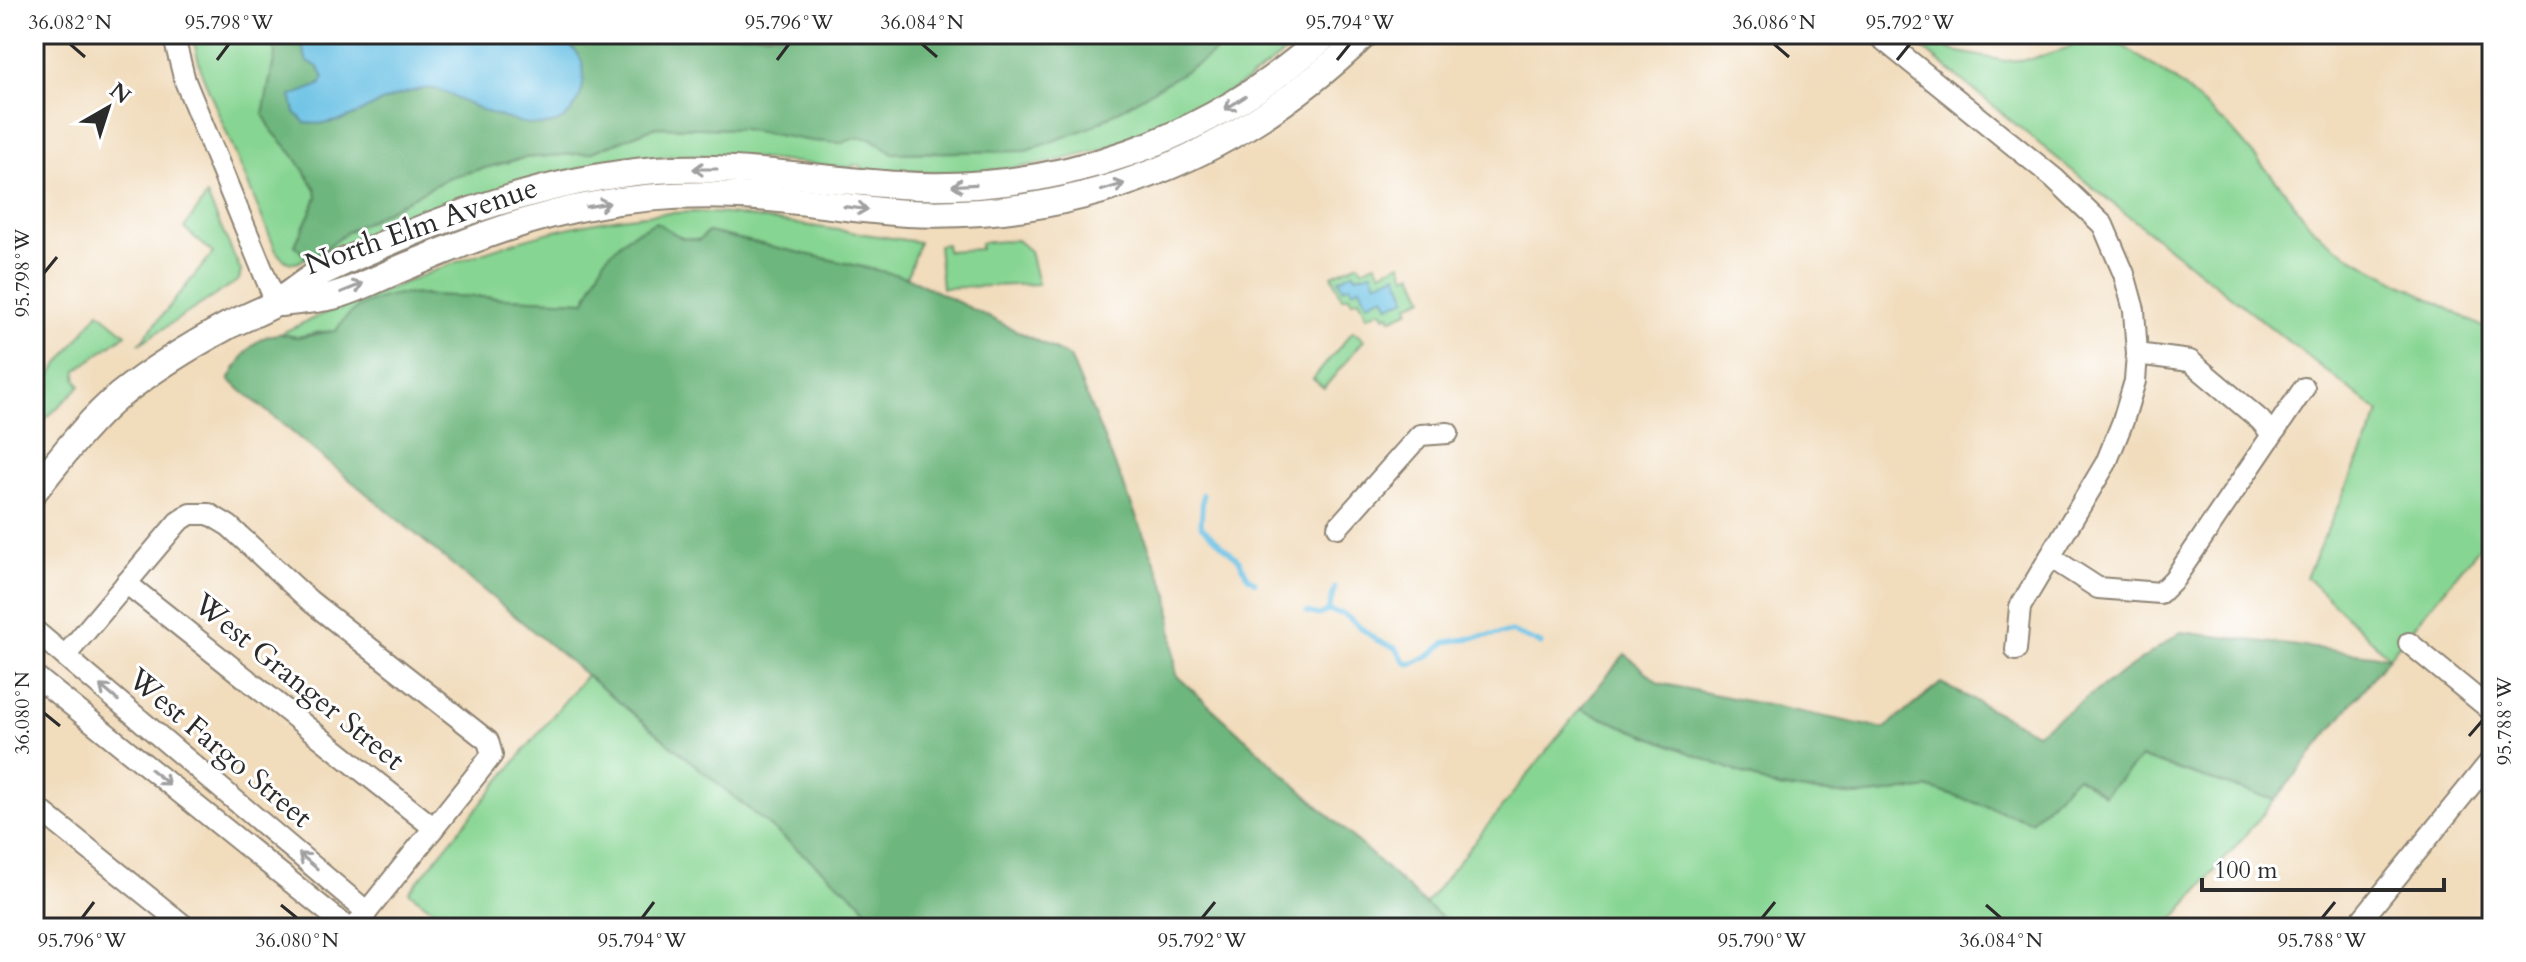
<svg xmlns="http://www.w3.org/2000/svg" width="2526" height="962" font-family="Cardo,serif">
<style>
.green{fill:#87d593;stroke:#59805f;stroke-width:2}
.forest{fill:#6db67d;stroke:#4c7054;stroke-width:2}
.water{fill:#66c0e4;stroke:#487688;stroke-width:2}
.lines{fill:none;stroke-linecap:round;stroke-linejoin:round}
.stream{stroke:#66c0e4;stroke-width:5}
.minor-casing{stroke:#8e8474;stroke-width:24}
.major-casing{stroke:#8e8474;stroke-width:30}
.minor{stroke:#fff;stroke-width:20}
.major{stroke:#fff;stroke-width:26}
.oneway{stroke:#a0a0a0}
.ticks{fill:none;stroke:#2b2b2b;stroke-width:3}
.labels{text-anchor:middle;dominant-baseline:central;stroke-width:6;stroke-linejoin:round;paint-order:stroke}
.street-label{font-size:30px;fill:#2b2b2b;stroke:#fff}
.neatline{fill:none;stroke:#2b2b2b;stroke-width:3}
.ticks-label{font-size:20px;text-anchor:middle;fill:#2b2b2b}
</style>
<rect width="100%" height="100%" fill="#fff"/>
<filter id="ink" filterUnits="userSpaceOnUse"><feTurbulence type="fractalNoise" baseFrequency=".0125" numOctaves="2"/><feDisplacementMap in="SourceGraphic" scale="16" xChannelSelector="R" yChannelSelector="G"/><feConvolveMatrix kernelMatrix="1 2 1 2 8 2 1 2 1" color-interpolation-filters="sRGB"/></filter>
<filter id="wash" filterUnits="userSpaceOnUse"><feTurbulence type="fractalNoise" baseFrequency=".006" numOctaves="4" result="noise"/><feDisplacementMap in="SourceGraphic" scale="32" xChannelSelector="R" yChannelSelector="G"/><feGaussianBlur stdDeviation="1.8" result="paint"/><feColorMatrix in="noise" values="0 0 0 0 0 0 0 0 0 0 0 0 0 0 0 0 0 1.4 0 .05"/><feComposite in="paint" operator="in"/></filter>
<g filter="url(#wash)">
<rect width="100%" height="100%" fill="#f1dcbc"/>
<!-- green -->
<g class="green">
<path d="M 192,34 L 274,34 L 275,55 L 263,114 L 273,132 L 293,154 L 316,189 L 317,198 L 295,245 L 317,255 L 347,232 L 450,177 L 523,158 L 590,153 L 655,127 L 742,129 L 812,141 L 842,143 L 855,138 L 870,138 L 893,153 L 1026,151 L 1091,127 L 1204,60 L 1236,34 L 1309,34 C 1280,57 1251,79 1220,98 C 1113,163 984,182 862,169 L 859,165 L 853,165 L 852,168 C 797,163 743,155 688,156 C 553,159 444,208 321,258 L 309,260 L 305,258 C 294,268 284,262 276,251 L 202,74 Z"/>
<path d="M 1905,34 L 1924,34 L 1954,51 L 2005,61 L 2031,59 L 2071,47 L 2075,34 L 2105,34 L 2176,81 L 2231,129 L 2280,185 L 2310,225 L 2325,239 L 2349,256 L 2492,332 L 2492,532 L 2389,657 L 2306,577 L 2380,413 L 2112,203 Z"/>
<path d="M 207,196 L 241,271 L 239,280 L 139,344 L 213,253 L 184,228 Z"/>
<path d="M 694,212 L 729,214 L 919,242 L 907,277 L 708,232 L 699,240 L 682,238 L 655,223 L 592,287 L 586,301 L 398,294 L 336,331 L 320,332 L 297,337 L 279,334 L 336,308 L 340,309 C 362,298 386,290 409,281 C 503,242 591,214 694,212 Z"/>
<path d="M 1017,240 L 1030,251 L 1038,284 L 942,288 L 938,245 L 946,244 L 947,251 L 980,249 L 980,243 Z"/>
<path d="M 1359,263 L 1362,269 L 1376,263 L 1381,272 L 1401,263 L 1406,276 L 1413,273 L 1424,298 L 1408,305 L 1410,310 L 1391,319 L 1389,314 L 1385,316 L 1382,310 L 1367,316 L 1359,299 L 1352,302 L 1349,296 L 1342,298 L 1332,275 Z"/>
<path d="M 99,312 L 126,334 L 77,370 L 76,378 L 80,386 L 34,430 L 34,396 Z"/>
<path d="M 1353,331 L 1364,340 L 1324,388 L 1313,379 Z"/>
<path d="M 586,675 L 861,901 L 878,928 L 458,928 L 409,892 Z"/>
<path d="M 1580,709 L 1778,788 L 1860,796 L 1930,788 L 2031,821 L 2077,776 L 2104,795 L 2141,758 L 2275,800 L 2166,928 L 1456,928 L 1425,904 Z"/>
</g>
<!-- forest -->
<g class="forest">
<path d="M 274,34 L 1236,34 L 1204,60 L 1091,127 L 1026,151 L 893,153 L 870,138 L 855,138 L 842,143 L 812,141 L 742,129 L 655,127 L 590,153 L 523,158 L 450,177 L 347,232 L 317,255 L 305,257 L 295,245 L 317,198 L 316,189 L 293,154 L 273,132 L 263,114 L 275,55 Z"/>
<path d="M 656,222 L 682,238 L 699,240 L 708,232 L 907,277 L 1070,357 L 1169,595 L 1176,675 L 1425,904 L 1456,928 L 878,928 L 860,901 L 229,380 C 240,360 253,335 279,334 C 285,333 292,337 298,337 C 311,336 323,332 336,331 C 348,308 373,298 399,294 L 585,301 L 605,258 L 628,236 Z"/>
<path d="M 2181,632 L 2389,657 L 2275,800 L 2141,758 L 2104,795 L 2077,776 L 2031,821 L 1930,788 L 1860,796 L 1778,788 L 1580,709 L 1625,654 L 1659,683 L 1884,729 L 1941,683 L 2036,733 Z"/>
</g>
<!-- water -->
<g class="water">
<path d="M 299,34 L 548,34 C 558,39 572,44 578,54 C 592,75 579,115 556,123 C 536,131 492,115 473,106 C 460,101 447,91 433,89 C 425,88 411,91 403,94 C 364,105 349,128 305,123 L 295,112 L 291,96 L 320,85 L 324,77 L 317,66 L 307,62 Z"/>
<path d="M 1354,272 L 1356,276 L 1372,272 L 1376,283 L 1397,274 L 1407,298 L 1389,306 L 1384,296 L 1367,303 L 1360,287 L 1352,290 L 1350,285 L 1343,288 L 1339,279 Z"/>
</g>
<g class="lines">
<!-- stream -->
<g class="stream">
<path d="M 1203,494 L 1201,526 L 1239,560 L 1248,577 L 1255,582"/>
<path d="M 1328,611 L 1335,588"/>
<path d="M 1307,612 L 1319,615 L 1328,611 L 1344,614 L 1376,640 L 1396,648 L 1406,663 L 1412,664 L 1432,654 L 1446,642 L 1512,632 L 1541,644"/>
</g>
</g>
</g>
<g filter="url(#ink)">
<g class="lines">
<!-- minor casing -->
<g class="minor-casing">
<g id="minor">
<path d="M 173,34 L 185,81 L 276,303"/>
<path d="M 1876,34 L 2054,178 L 2103,225 L 2124,274 L 2134,310 L 2137,354 L 2135,381 L 2123,421 L 2106,463 L 2020,607 L 2016,650"/>
<path d="M 2137,354 L 2190,361 L 2260,420 L 2271,433"/>
<path d="M 1338,527 L 1420,435 L 1448,433"/>
<path d="M 2050,557 L 2098,588 L 2160,593 L 2175,578 L 2304,388"/>
<path d="M 126,583 L 434,828"/>
<path d="M 34,630 L 367,912"/>
<path d="M 2409,643 L 2492,711"/>
<path d="M 65,656 L 178,522 L 190,514 L 209,514 L 229,526 L 310,601 L 488,741 L 492,755 L 354,928"/>
<path d="M 34,675 L 348,928"/>
<path d="M 34,805 L 187,928"/>
<path d="M 2355,928 L 2492,759"/>
</g>
</g>
<!-- major casing -->
<g class="major-casing">
<g id="major">
<path d="M 280,303 C 296,301 312,300 328,297 C 354,292 386,274 412,264 C 472,239 531,216 595,205 C 642,196 691,194 739,196 C 795,198 851,210 907,213 C 1082,221 1241,155 1365,34"/>
<path d="M 34,491 C 59,460 90,419 120,395 C 153,369 192,345 229,325 C 244,318 260,312 274,304 C 291,295 305,280 322,272 C 425,223 542,179 656,170 C 738,164 818,180 899,185 C 1056,195 1211,140 1327,34"/>
</g>
</g>
<!-- minor -->
<use href="#minor" class="minor"/>
<!-- major -->
<use href="#major" class="major"/>
</g>
<!-- one-way arrows -->
<defs><path id="oneway-shaft" d="M-6 0H5M1.5-3L5.5 0L1.5 3" fill="none" stroke-width="1.6" stroke-linecap="round" stroke-linejoin="round" transform="scale(2)"/></defs>
<g class="oneway">
<use href="#oneway-shaft" transform="translate(1235 103) rotate(148)"/>
<use href="#oneway-shaft" transform="translate(705 169) rotate(-180)"/>
<use href="#oneway-shaft" transform="translate(964 185) rotate(177)"/>
<use href="#oneway-shaft" transform="translate(1113 187) rotate(-17)"/>
<use href="#oneway-shaft" transform="translate(598 205) rotate(-9)"/>
<use href="#oneway-shaft" transform="translate(856 208) rotate(7)"/>
<use href="#oneway-shaft" transform="translate(352 288) rotate(-22)"/>
<use href="#oneway-shaft" transform="translate(109 693) rotate(-140)"/>
<use href="#oneway-shaft" transform="translate(160 777) rotate(39)"/>
<use href="#oneway-shaft" transform="translate(308 861) rotate(-140)"/>
</g>
</g>
<!-- ticks -->
<path class="ticks" d="M 70,44 L 85,57M 922,44 L 937,57M 1774,44 L 1789,57M 217,60 L 229,44M 777,60 L 789,44M 1337,60 L 1350,44M 1897,60 L 1910,44M 44,273 L 57,257M 44,713 L 60,726M 2469,736 L 2482,721M 281,905 L 297,918M 1986,905 L 2001,918M 82,918 L 94,902M 642,918 L 654,902M 1202,918 L 1215,902M 1762,918 L 1775,902M 2322,918 L 2335,902"/>
<g class="labels">
<!-- street labels -->
<g class="street-label">
<text transform="translate(421 226) rotate(-19)">North Elm Avenue</text>
<text transform="translate(299 682) rotate(39)">West Granger Street</text>
<text transform="translate(220 748) rotate(40)">West Fargo Street</text>
</g>
</g>
<!-- margin -->
<rect width="2526" height="962" fill="none" stroke="#fff" stroke-width="88"/>
<!-- north arrow -->
<g transform="translate(108 108) rotate(39)" stroke="#ffffff" stroke-width="6" paint-order="stroke">
<path d="M0-6L14 30L0 20L-14 30Z" fill="#2b2b2b"/>
<text y="-12" font-size="22" font-weight="bold" text-anchor="middle" fill="#2b2b2b">N</text>
</g>
<!-- scale -->
<path d="M2202 878v12h242v-12" fill="none" stroke="#2b2b2b" stroke-width="4"/>
<text x="2214" y="878" font-size="24" fill="#2b2b2b" stroke="#ffffff" stroke-width="6" paint-order="stroke">100 m</text>
<rect x="44" y="44" width="2438" height="874" class="neatline"/>
<g class="ticks-label">
<text x="70" y="29">36.082°N</text>
<text x="229" y="29">95.798°W</text>
<text x="789" y="29">95.796°W</text>
<text x="922" y="29">36.084°N</text>
<text x="1350" y="29">95.794°W</text>
<text x="1774" y="29">36.086°N</text>
<text x="1910" y="29">95.792°W</text>
<text transform="translate(22 273) rotate(-90)" y="7">95.798°W</text>
<text transform="translate(22 713) rotate(-90)" y="7">36.080°N</text>
<text transform="translate(2504 721) rotate(-90)" y="7">95.788°W</text>
<text x="82" y="947">95.796°W</text>
<text x="297" y="947">36.080°N</text>
<text x="642" y="947">95.794°W</text>
<text x="1202" y="947">95.792°W</text>
<text x="1762" y="947">95.790°W</text>
<text x="2001" y="947">36.084°N</text>
<text x="2322" y="947">95.788°W</text>
</g>
</svg>
